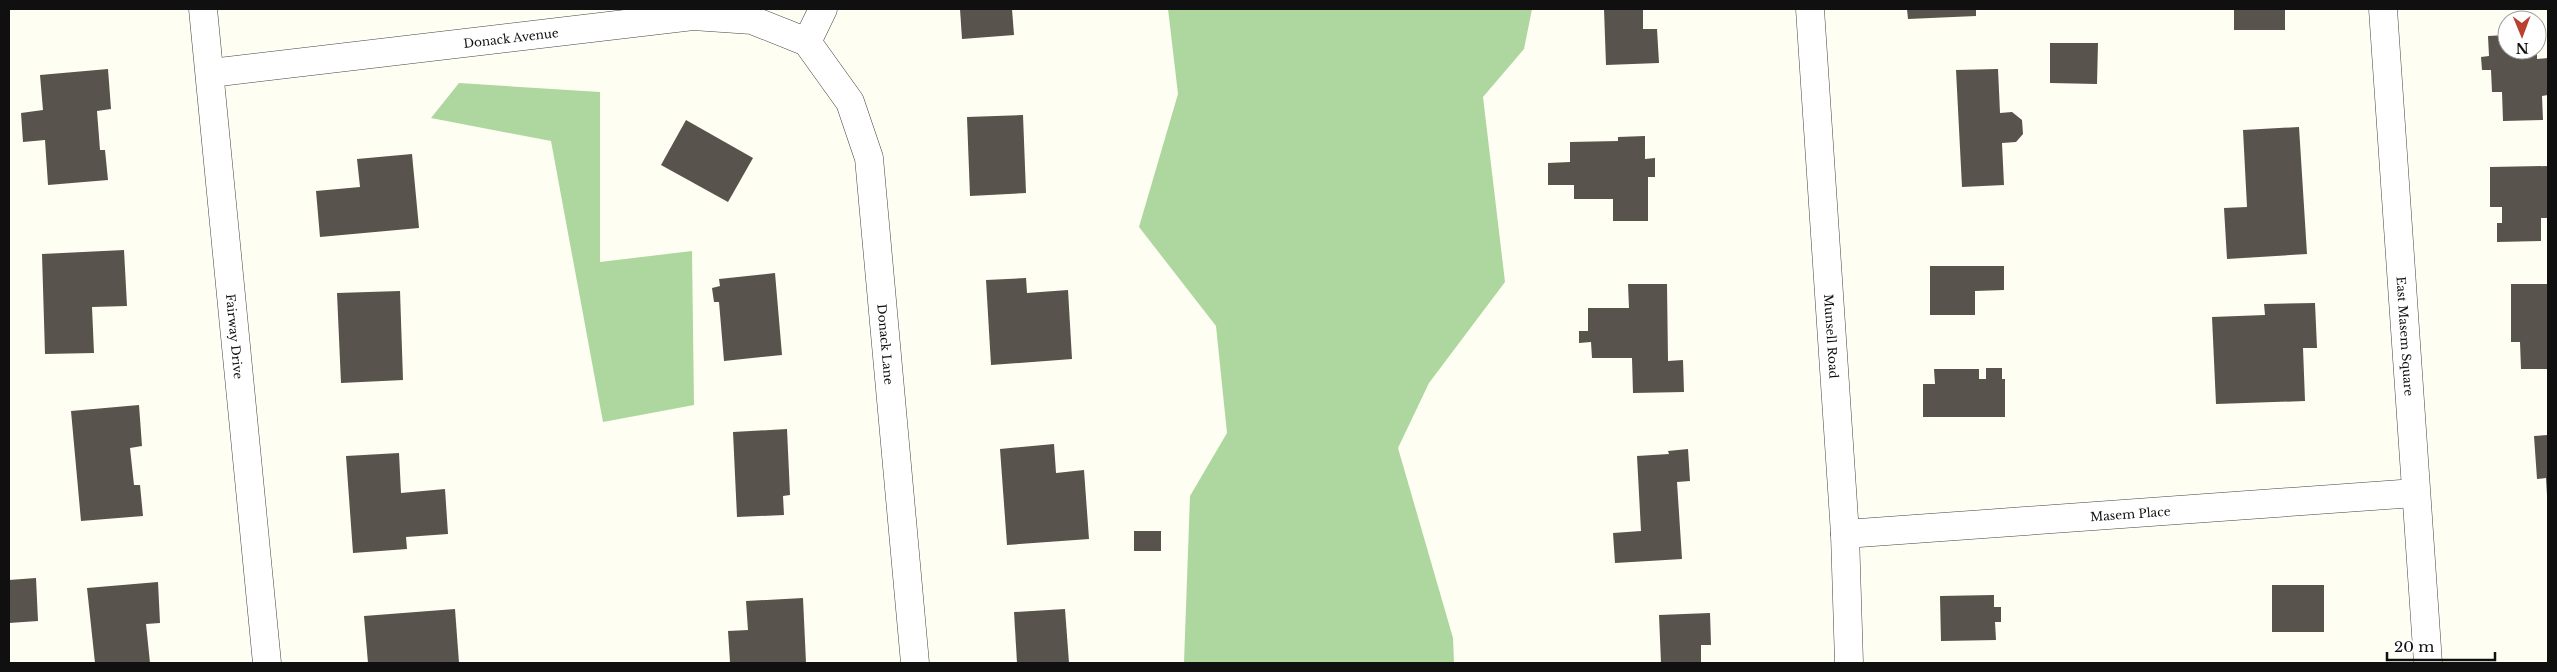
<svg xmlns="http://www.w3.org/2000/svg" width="2557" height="672" font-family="'Libre Baskerville',serif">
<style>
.forest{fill:#add79e}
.building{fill:#58534c}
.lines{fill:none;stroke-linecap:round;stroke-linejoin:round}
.street-casing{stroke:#434343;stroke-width:29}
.street{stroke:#fff;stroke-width:28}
.labels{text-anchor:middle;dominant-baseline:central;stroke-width:5;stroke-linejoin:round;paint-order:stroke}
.street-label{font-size:12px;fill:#101010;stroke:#fff}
</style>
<rect width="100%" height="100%" fill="#fefef3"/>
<!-- forest -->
<g class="forest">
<path d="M 1168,9 L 1532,9 L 1524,49 L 1483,97 L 1505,282 L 1429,383 L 1398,448 L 1453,638 L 1454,663 L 1184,663 L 1190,496 L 1227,433 L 1216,326 L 1139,227 L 1178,94 Z"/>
<path d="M 459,83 L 600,92 L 600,262 L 692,251 L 694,405 L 603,422 L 551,141 L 431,118 Z"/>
</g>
<!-- building -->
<g class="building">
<path d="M 960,9 L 1012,9 L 1014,35 L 962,39 Z"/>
<path d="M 1604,9 L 1643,9 L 1643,29 L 1657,29 L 1659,63 L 1606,65 Z"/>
<path d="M 1907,9 L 1976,9 L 1976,16 L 1908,19 Z"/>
<rect x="2234" y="9" width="51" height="21"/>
<path d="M 2507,35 L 2507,50 L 2537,50 L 2537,59 L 2548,58 L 2548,95 L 2542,96 L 2543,120 L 2503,121 L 2502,92 L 2492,92 L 2491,70 L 2482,70 L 2481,57 L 2489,56 L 2488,36 Z"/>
<path d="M 2050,43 L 2098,43 L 2097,84 L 2050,83 Z"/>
<path d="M 108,69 L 111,109 L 97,111 L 100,150 L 105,150 L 108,180 L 48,185 L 45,140 L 23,142 L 21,113 L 43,110 L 40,75 Z"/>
<path d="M 1998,69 L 2000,113 L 2012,112 L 2022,120 L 2023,134 L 2016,142 L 2002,143 L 2004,185 L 1962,187 L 1956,70 Z"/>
<path d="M 1023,115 L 1026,193 L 970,196 L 967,117 Z"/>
<path d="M 686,120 L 753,158 L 728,202 L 661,165 Z"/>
<path d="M 2299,127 L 2307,254 L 2227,259 L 2224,208 L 2247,207 L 2243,130 Z"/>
<path d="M 1645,136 L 1645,159 L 1655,158 L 1655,177 L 1648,177 L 1648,221 L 1613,221 L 1613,199 L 1574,199 L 1574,185 L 1548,185 L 1548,163 L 1570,162 L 1570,142 L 1618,141 L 1618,137 Z"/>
<path d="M 412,154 L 419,228 L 320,237 L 316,191 L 360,187 L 357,159 Z"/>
<path d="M 2548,166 L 2548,218 L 2541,218 L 2541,241 L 2497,242 L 2497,223 L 2502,223 L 2502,207 L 2490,207 L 2490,167 Z"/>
<path d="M 124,250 L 127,306 L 92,307 L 94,353 L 45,354 L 42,254 Z"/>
<path d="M 1930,266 L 2004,266 L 2004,290 L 1975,291 L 1975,315 L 1930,315 Z"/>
<path d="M 775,273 L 782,355 L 724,361 L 719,302 L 714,302 L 712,288 L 720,286 L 719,279 Z"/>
<path d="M 1026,278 L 1027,293 L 1068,290 L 1072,359 L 991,365 L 986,280 Z"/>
<path d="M 1628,284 L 1667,284 L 1668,361 L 1683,360 L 1684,392 L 1633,393 L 1632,358 L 1592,358 L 1591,342 L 1579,343 L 1579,331 L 1588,331 L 1588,308 L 1629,308 Z"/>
<path d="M 2511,284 L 2548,284 L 2548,369 L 2521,369 L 2520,342 L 2511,342 Z"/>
<path d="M 400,291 L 403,380 L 341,383 L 337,293 Z"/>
<path d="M 2315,303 L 2317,348 L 2303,348 L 2305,401 L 2216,404 L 2212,317 L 2265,315 L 2264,304 Z"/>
<path d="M 1986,368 L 2002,368 L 2002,379 L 2005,379 L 2005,417 L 1923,417 L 1923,384 L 1935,384 L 1934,369 L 1979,369 L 1979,379 L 1986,379 Z"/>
<path d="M 139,405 L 142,446 L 130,448 L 134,485 L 140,485 L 143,516 L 81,521 L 71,411 Z"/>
<path d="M 787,429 L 790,495 L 783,496 L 784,515 L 737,517 L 733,432 Z"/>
<path d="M 2548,435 L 2548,495 L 2547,495 L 2546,478 L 2537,479 L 2534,436 Z"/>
<path d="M 1054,444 L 1056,473 L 1084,470 L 1089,539 L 1007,545 L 1000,449 Z"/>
<path d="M 1688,449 L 1690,481 L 1677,482 L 1682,559 L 1615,563 L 1613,533 L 1641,531 L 1637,456 L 1669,454 L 1668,451 Z"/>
<path d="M 399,453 L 401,493 L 445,489 L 448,534 L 406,537 L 407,549 L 353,553 L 346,456 Z"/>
<rect x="1134" y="531" width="27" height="20"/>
<path d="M 36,578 L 38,621 L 9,623 L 9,580 Z"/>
<path d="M 158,582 L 160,623 L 146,624 L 150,663 L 95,663 L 87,588 Z"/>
<rect x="2272" y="585" width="52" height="47"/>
<path d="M 1994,595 L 1994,607 L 2001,607 L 2001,622 L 1995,622 L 1996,640 L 1941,641 L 1940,596 Z"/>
<path d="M 803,598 L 806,663 L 730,662 L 728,631 L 748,630 L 746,601 Z"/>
<path d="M 455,609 L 459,663 L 368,663 L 364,616 Z"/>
<path d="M 1065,609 L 1069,663 L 1017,663 L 1014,612 Z"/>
<path d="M 1710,613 L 1711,645 L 1701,645 L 1701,663 L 1661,663 L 1659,615 Z"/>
</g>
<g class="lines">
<!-- street casing -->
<g class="street-casing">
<g id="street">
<path id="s1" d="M 203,9 L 267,663"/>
<path id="s2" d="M 1810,9 L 1845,534 L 1849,663"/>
<path id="s3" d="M 2383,9 L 2428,663"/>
<path id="s4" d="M 807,42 L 850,102 L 869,158 L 915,663"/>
<path d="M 807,42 L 823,9"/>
<path id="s5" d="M 211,73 L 693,16 L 752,20 L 807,42"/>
<path id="s6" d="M 1845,534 L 2415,493"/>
</g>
</g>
<!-- street -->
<use href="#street" class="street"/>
</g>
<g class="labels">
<!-- street labels -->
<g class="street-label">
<text stroke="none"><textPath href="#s5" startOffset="302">Donack Avenue</textPath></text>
<text stroke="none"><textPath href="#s1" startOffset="329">Fairway Drive</textPath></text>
<text stroke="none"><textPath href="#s2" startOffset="328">Munsell Road</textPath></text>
<text stroke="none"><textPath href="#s3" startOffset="328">East Masem Square</textPath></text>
<text stroke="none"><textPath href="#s4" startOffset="320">Donack Lane</textPath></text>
<text stroke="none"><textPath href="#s6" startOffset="286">Masem Place</textPath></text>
</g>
</g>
<!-- border -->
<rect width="2557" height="672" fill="none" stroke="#101010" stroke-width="20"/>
<!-- north arrow -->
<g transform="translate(2522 35) rotate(179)"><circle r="24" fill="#ffffff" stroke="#9f9f9f"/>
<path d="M0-4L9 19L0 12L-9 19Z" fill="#b8412f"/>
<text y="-8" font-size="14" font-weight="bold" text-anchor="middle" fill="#101010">N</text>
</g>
<!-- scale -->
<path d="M2387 652v8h108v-8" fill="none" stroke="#101010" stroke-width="2.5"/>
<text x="2394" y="652" font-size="15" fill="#101010" stroke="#ffffff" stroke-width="4" paint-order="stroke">20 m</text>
</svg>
